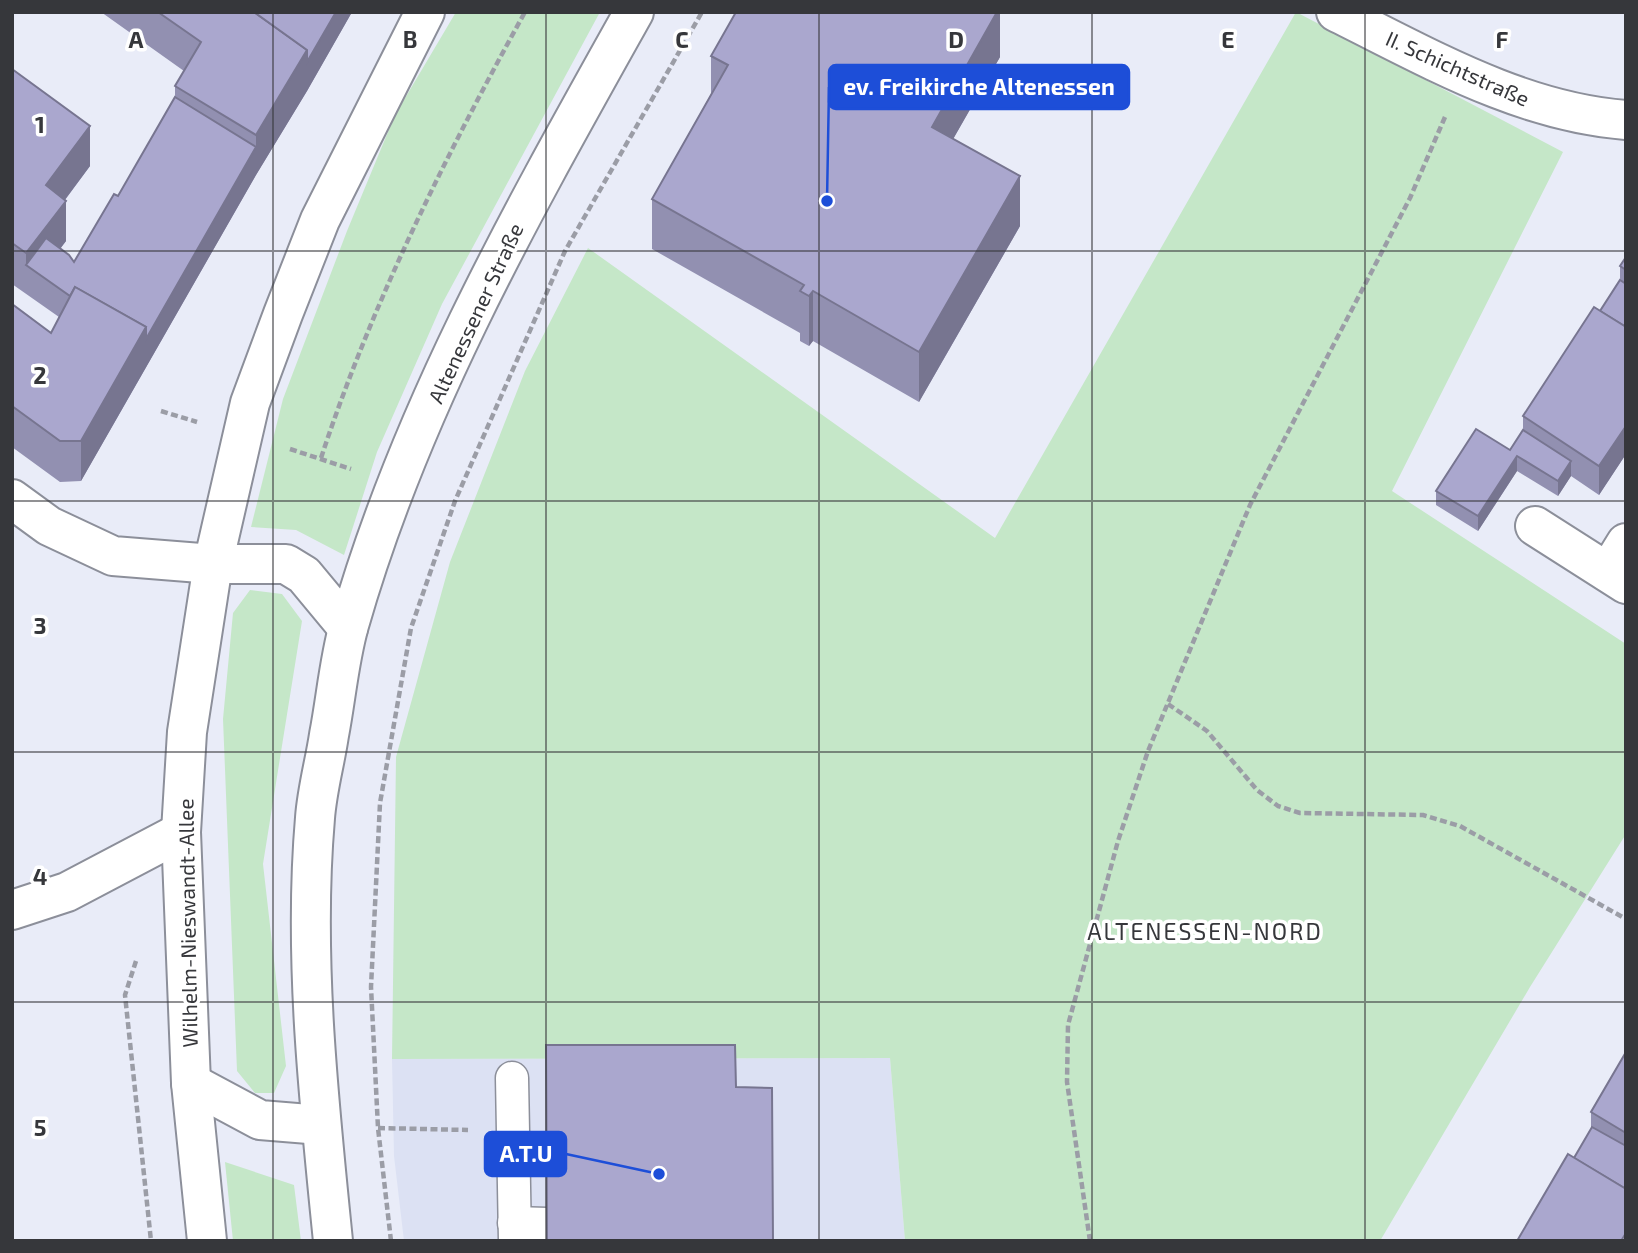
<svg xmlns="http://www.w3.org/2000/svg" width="1638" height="1253" font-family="'Exo 2',sans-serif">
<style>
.built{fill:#dce1f3}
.green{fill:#c5e7c8}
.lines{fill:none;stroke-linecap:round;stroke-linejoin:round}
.lane-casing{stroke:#8c8f9a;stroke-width:35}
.street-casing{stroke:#8c8f9a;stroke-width:42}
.secondary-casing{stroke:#8c8f9a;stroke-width:42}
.path{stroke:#9b9da6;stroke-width:4.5;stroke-dasharray:7 3.5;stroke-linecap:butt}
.lane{stroke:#fff;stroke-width:32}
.street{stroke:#fff;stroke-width:38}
.secondary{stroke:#fff;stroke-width:38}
.wall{fill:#9290b1}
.shaded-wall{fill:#777590}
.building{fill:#aaa7ce;stroke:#777590;stroke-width:2}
.grid{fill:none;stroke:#36373b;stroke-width:2;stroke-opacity:0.55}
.labels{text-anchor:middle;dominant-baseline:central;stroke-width:7;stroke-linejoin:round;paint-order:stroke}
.street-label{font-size:21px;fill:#36373b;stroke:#fff}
.neighbourhood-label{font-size:23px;letter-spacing:2px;fill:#36373b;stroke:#fff}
.grid-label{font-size:23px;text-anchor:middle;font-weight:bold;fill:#36373b;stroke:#fff;stroke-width:7;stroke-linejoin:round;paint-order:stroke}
.leader{fill:none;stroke:#1d4ed8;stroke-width:2.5}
.callout-dot{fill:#1d4ed8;stroke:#fff;stroke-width:2.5}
.callout{fill:#1d4ed8;stroke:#1d4ed8;stroke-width:2.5}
.callout-label{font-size:23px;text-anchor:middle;font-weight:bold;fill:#fff}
</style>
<rect width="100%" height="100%" fill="#e9ecf8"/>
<!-- built -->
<path class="built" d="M 890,1058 L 905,1241 L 404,1241 L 394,1156 L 392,1059 Z"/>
<!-- green -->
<g class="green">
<path d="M 456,12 L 600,12 L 442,304 L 377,452 L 344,555 L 296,530 L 251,527 L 283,399 L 347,231 L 395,115 Z"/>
<path d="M 1296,12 L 1563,152 L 1392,491 L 1626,644 L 1626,834 L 1530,987 L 1380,1241 L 905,1241 L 890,1058 L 392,1059 L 396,757 L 450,562 L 525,371 L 588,248 L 995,538 Z"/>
<path d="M 250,590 L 282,594 L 302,621 L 263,864 L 286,1066 L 274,1093 L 255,1093 L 237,1071 L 223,719 L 233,613 Z"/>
<path d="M 225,1162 L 294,1185 L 301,1241 L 233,1241 Z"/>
</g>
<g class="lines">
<!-- lane casing -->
<g class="lane-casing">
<g id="lane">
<path d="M 512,1078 L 515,1241"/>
<path d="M 514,1223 L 547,1224"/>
</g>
</g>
<!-- street casing -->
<g class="street-casing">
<g id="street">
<path d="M 1336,12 C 1429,58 1521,112 1626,120"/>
<path d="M 12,499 L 49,526 L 113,556 L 213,564"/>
<path d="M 1535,526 L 1626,584"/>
<path d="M 1608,572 L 1626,543"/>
<path d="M 12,910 L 67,892 L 181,832"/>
</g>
</g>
<!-- secondary casing -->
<g class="secondary-casing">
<g id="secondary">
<path d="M 213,564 L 286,564 L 304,575 L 348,628"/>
<path d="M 191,1083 L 260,1120 L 321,1125"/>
<path d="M 207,1241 L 191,1083 L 181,832 L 187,732 L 213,564 L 250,403 L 283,314 L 320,220 L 425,12"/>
<path d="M 333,1241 C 319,1103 303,956 315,818 C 317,790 325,762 329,735 C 336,699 339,660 349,625 C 411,407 524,209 634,12"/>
</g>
</g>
<!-- path -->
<g class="path">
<path d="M 161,411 L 197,422"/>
<path d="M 290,449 L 351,469"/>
<path d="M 321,458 C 372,303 446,155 525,12"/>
<path d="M 1168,704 L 1207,731 L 1257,790 L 1278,806 L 1300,813 L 1423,815 L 1460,826 L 1626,919"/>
<path d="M 136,961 L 125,995 L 151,1241"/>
<path d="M 378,1128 L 468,1130"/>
<path d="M 391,1241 L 378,1128 L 371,987 L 380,803 L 411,628 L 455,501 L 565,251 L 702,12"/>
<path d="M 1090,1241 L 1067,1082 L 1068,1025 L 1118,841 L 1148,751 L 1250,505 L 1410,198 L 1445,117"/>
</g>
<!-- lane -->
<use href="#lane" class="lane"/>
<!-- street -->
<use href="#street" class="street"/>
<!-- secondary -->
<use href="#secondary" class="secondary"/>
</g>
<!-- wall -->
<g class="wall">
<path d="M 101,12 L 352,12 L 307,91 L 256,175 L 81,481 L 60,482 L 12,447 L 12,304 L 51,333 L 59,317 L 12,284 L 12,69 L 90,166 L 65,200 L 66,241 L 60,249 L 74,262 L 118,196 L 175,97 L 175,86 L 184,71 Z"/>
<path d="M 1000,12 L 1000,57 L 953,139 L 1020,226 L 919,402 L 813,341 L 809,346 L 800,341 L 800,333 L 652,249 L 652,199 L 711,94 L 711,56 Z"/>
<path d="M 1626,257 L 1626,454 L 1599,495 L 1571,476 L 1558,496 L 1517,471 L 1478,531 L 1436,505 L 1436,491 L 1510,450 L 1523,430 L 1523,416 L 1600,311 L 1620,280 L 1620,266 Z"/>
<path d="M 1626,1052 L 1626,1241 L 1591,1130 L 1591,1112 Z"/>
</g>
<!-- shaded-wall -->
<g class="shaded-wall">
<path d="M 336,12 L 352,12 L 307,91 L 256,175 L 81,481 L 81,441 L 146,327 L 256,147 L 256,135 L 307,50 Z"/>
<path d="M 997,12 L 1000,12 L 1000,57 L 932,176 L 932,127 Z"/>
<path d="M 90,126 L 90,166 L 46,225 L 46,185 Z"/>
<path d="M 1020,176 L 1020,226 L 919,402 L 919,352 Z"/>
<path d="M 66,201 L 66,241 L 40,275 L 26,265 L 26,253 Z"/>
<path d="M 813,291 L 813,341 L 809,346 L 809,296 Z"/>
<path d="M 1626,426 L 1626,454 L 1599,495 L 1599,466 Z"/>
<path d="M 1517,456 L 1517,471 L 1478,531 L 1478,516 Z"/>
<path d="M 1571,461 L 1571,476 L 1558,496 L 1558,481 Z"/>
</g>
<!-- building -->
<g class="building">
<path d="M 158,12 L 254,12 L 307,50 L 256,135 L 175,86 L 201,42 Z"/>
<path d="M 254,12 L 336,12 L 307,62 L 307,50 Z"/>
<path d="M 736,12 L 997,12 L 932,127 L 1020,176 L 919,352 L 813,291 L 809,296 L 800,291 L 804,285 L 652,199 L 728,65 L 711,56 Z"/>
<path d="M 12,69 L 90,126 L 46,185 L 66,201 L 26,253 L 12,243 Z"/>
<path d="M 175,97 L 256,147 L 146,339 L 146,327 L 75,287 L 70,296 L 26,265 L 46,238 L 69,255 L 74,262 L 114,194 L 118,196 Z"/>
<path d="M 1626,257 L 1626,270 L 1620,266 Z"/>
<path d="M 1620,280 L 1626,284 L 1626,327 L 1600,311 Z"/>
<path d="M 75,287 L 146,327 L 81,441 L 60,441 L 12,406 L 12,304 L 51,333 Z"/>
<path d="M 1594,307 L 1626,327 L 1626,426 L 1599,466 L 1523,416 Z"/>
<path d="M 1476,429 L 1510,450 L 1523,430 L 1571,461 L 1558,481 L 1517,456 L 1478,516 L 1436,491 Z"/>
<path d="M 546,1045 L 735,1045 L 736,1087 L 772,1088 L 773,1241 L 547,1241 Z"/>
<path d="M 1626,1052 L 1626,1133 L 1591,1112 Z"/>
<path d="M 1592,1127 L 1626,1146 L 1626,1189 L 1574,1158 Z"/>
<path d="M 1568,1154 L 1626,1189 L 1626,1233 L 1621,1241 L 1517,1241 Z"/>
</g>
<!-- grid -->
<path class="grid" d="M 273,12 L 273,1241M 546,12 L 546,1241M 819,12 L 819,1241M 1092,12 L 1092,1241M 1365,12 L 1365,1241M 12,251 L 1626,251M 12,501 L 1626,501M 12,752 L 1626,752M 12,1002 L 1626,1002"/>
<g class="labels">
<!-- street labels -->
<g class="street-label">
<text transform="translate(1458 68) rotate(24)">II. Schichtstraße</text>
<text transform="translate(475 313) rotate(-65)">Altenessener Straße</text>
<text transform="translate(187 923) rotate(-91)">Wilhelm-Nieswandt-Allee</text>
</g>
<!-- neighbourhood labels -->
<g class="neighbourhood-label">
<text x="1205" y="931">ALTENESSEN-NORD</text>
</g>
</g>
<g class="grid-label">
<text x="136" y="48">A</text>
<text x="410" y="48">B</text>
<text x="682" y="48">C</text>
<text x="956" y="48">D</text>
<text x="1228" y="48">E</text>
<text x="1502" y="48">F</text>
<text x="40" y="133">1</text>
<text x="40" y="384">2</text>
<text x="40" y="634">3</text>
<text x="40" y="885">4</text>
<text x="40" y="1136">5</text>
</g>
<!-- callouts -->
<path class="leader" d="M827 201L829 87M659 1174L566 1154"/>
<g class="callout-dot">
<circle cx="827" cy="201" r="7"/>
<circle cx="659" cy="1174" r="7"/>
</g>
<g class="callout">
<rect x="829" y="65" width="300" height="44" rx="7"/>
<rect x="485" y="1132" width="81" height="44" rx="7"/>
</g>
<g class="callout-label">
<text x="979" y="95">ev. Freikirche Altenessen</text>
<text x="526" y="1162">A.T.U</text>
</g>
<!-- border -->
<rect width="1638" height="1253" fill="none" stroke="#36373b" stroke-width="28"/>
</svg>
